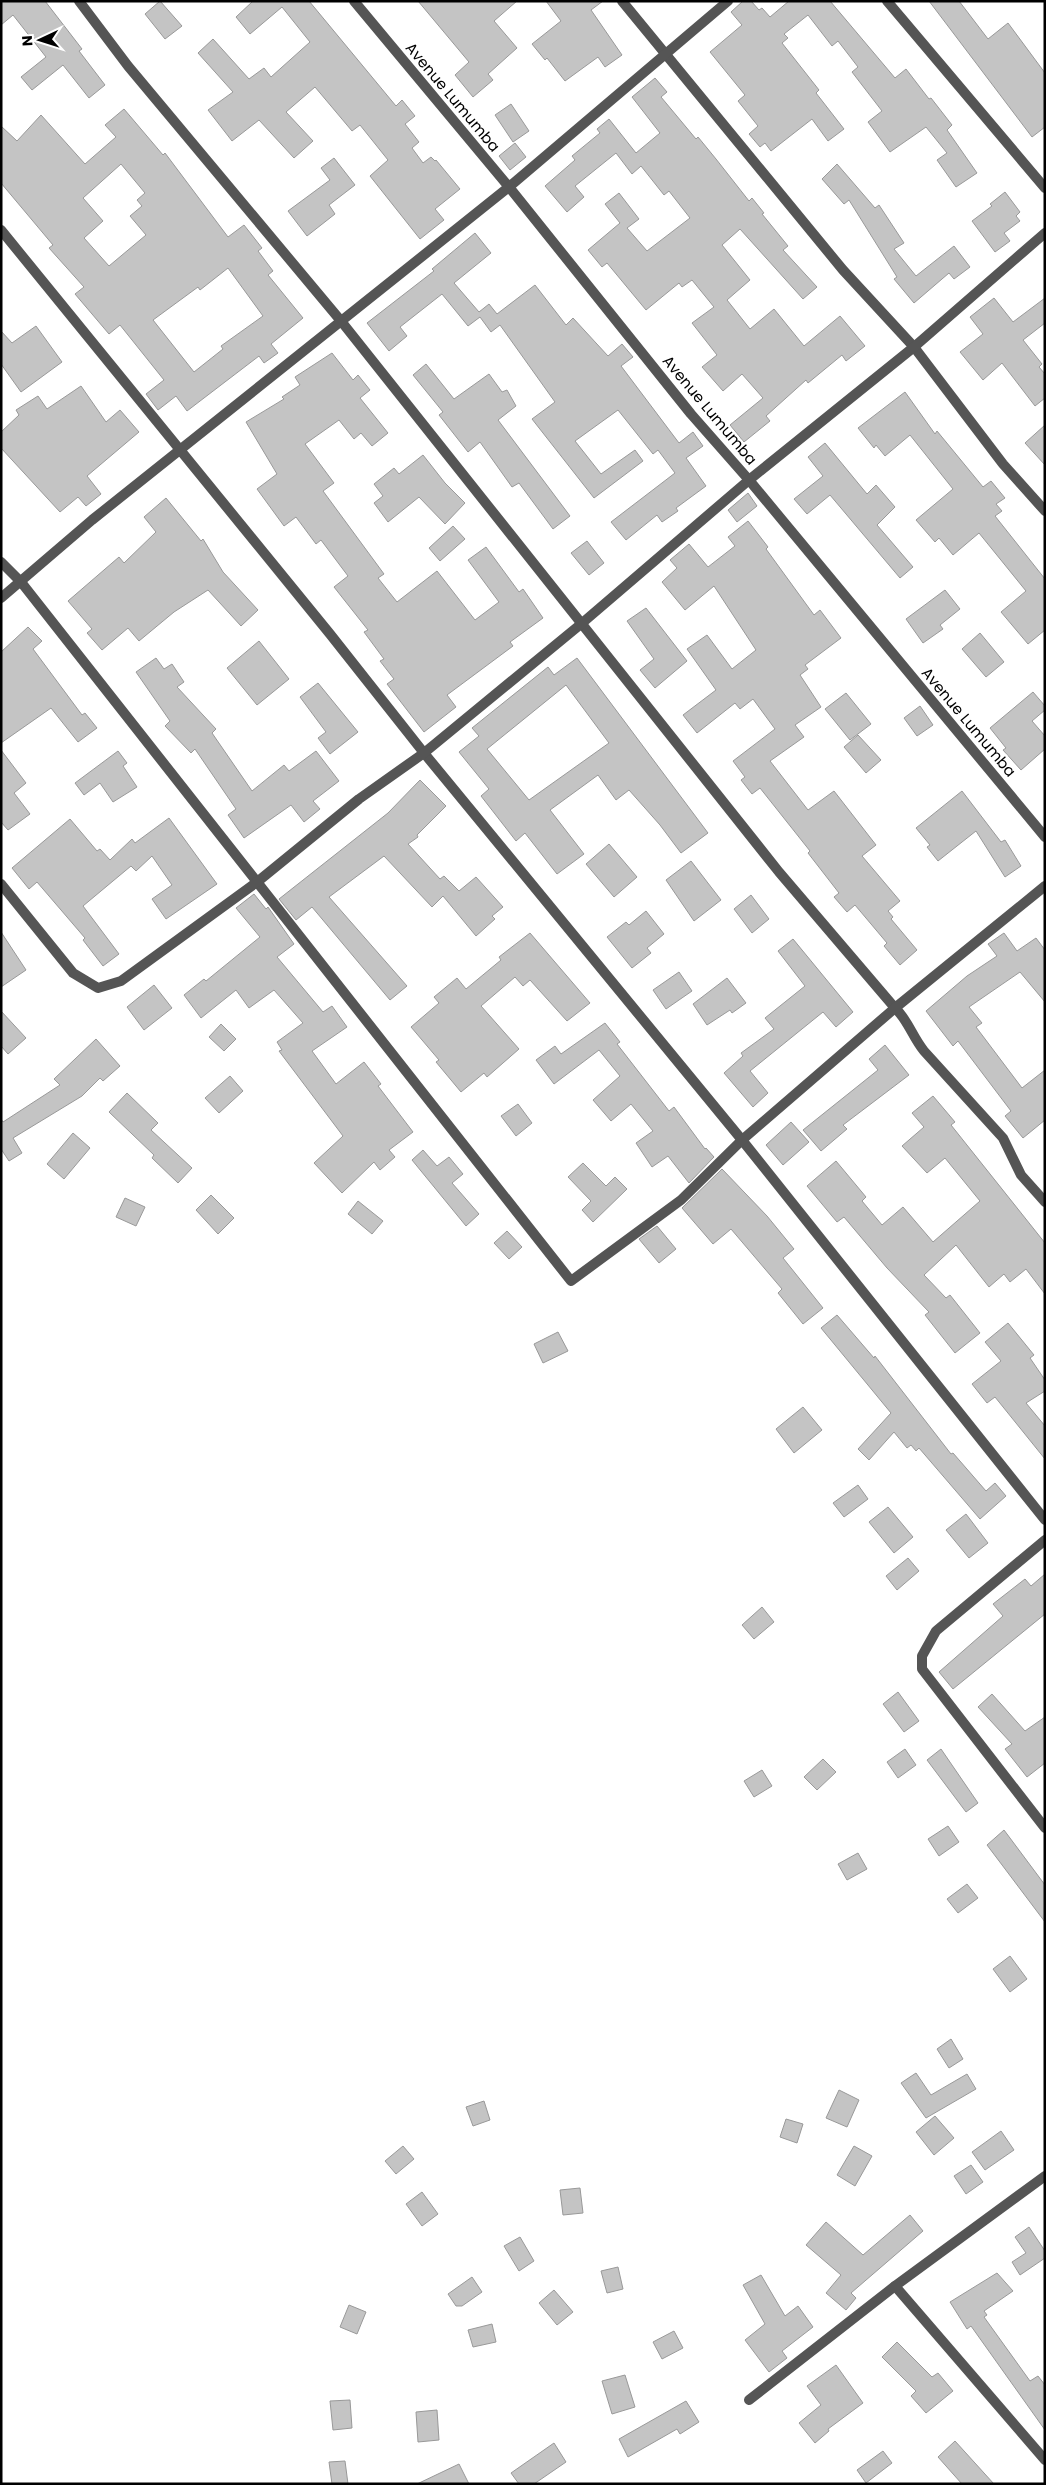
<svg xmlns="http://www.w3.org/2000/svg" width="1046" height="2485" font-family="Poppins,sans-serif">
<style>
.building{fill:#c4c4c4;stroke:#999;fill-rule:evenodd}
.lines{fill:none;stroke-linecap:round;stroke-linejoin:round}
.minor{stroke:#555;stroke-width:10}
.labels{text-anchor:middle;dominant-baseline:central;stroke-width:4.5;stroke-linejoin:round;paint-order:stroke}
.street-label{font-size:15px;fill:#000;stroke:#fff}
</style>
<rect width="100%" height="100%" fill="#fff"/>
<!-- building -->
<g class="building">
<path d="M 1,1 L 45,1 L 82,49 L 79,51 L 105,85 L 89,98 L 63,65 L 32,90 L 21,77 L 46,57 L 13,15 L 1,25 Z"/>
<path d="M 160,1 L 182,26 L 165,39 L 145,14 Z"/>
<path d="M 253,1 L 309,1 L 396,106 L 402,100 L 415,116 L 405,124 L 419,142 L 412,148 L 423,163 L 431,157 L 435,161 L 436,160 L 460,189 L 435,209 L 444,220 L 420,239 L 370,176 L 388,160 L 360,125 L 352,131 L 315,87 L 286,112 L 313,141 L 294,158 L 259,120 L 232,141 L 208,110 L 233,92 L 198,53 L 213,39 L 249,79 L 264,68 L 271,77 L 310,42 L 282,7 L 250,34 L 236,17 Z"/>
<path d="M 418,1 L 517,1 L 494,21 L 517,48 L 488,74 L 493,80 L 473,97 L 455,75 L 469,62 Z"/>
<path d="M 546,1 L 603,1 L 591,10 L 622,55 L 605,67 L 598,57 L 565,81 L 547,58 L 545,60 L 532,44 L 561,21 Z"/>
<path d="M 743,1 L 751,1 L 759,10 L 762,8 L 770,17 L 789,1 L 830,1 L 895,78 L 906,69 L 929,99 L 931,98 L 952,125 L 947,130 L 977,173 L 956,187 L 937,160 L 947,153 L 926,127 L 890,152 L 868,122 L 882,111 L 852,72 L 858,67 L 838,41 L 832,46 L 808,15 L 784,34 L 788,38 L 782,43 L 819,90 L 816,93 L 844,129 L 828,141 L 812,119 L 771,151 L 765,143 L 760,147 L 749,134 L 758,126 L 738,101 L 745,95 L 710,52 L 742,25 L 731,12 Z"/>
<path d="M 929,1 L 959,1 L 988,39 L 1008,23 L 1045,73 L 1045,127 L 1032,137 Z"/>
<path d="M 655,78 L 667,92 L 661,97 L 696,139 L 698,137 L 716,159 L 749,201 L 752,198 L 764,213 L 762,214 L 788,246 L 783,250 L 817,287 L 803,299 L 740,229 L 722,245 L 750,280 L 727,300 L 750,329 L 774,309 L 804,346 L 840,316 L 865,346 L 846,361 L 842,355 L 808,383 L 806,380 L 766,416 L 770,421 L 744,442 L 730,425 L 763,398 L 742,374 L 723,391 L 702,367 L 717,355 L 692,323 L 714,307 L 692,280 L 682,287 L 679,283 L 646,310 L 607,263 L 602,267 L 588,250 L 620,223 L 605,204 L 619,193 L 639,219 L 627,228 L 647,251 L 690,218 L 669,191 L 664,195 L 641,166 L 632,174 L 616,153 L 575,186 L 584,197 L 567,212 L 545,186 L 575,160 L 572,156 L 600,133 L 597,129 L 609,119 L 636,153 L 660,133 L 632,97 Z"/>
<path d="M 511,104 L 529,131 L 513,142 L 495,115 Z"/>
<path d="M 124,109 L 163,155 L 165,153 L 228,237 L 244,225 L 262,248 L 258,251 L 273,271 L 268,275 L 303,318 L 271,344 L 278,353 L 264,363 L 259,356 L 187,411 L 176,396 L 158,410 L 146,394 L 164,380 L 120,325 L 109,334 L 75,294 L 84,287 L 49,248 L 53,245 L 1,183 L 1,126 L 17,141 L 41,115 L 85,164 L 116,137 L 105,125 ZM 121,164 L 145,193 L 137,200 L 142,206 L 130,216 L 146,235 L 109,266 L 84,238 L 103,221 L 83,198 ZM 228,268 L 263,316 L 221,346 L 223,349 L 194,372 L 153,320 L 198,287 L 200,290 Z"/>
<path d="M 515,143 L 526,157 L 510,170 L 499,156 Z"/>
<path d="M 334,158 L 355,185 L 329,205 L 335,214 L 307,236 L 288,211 L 330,180 L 321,168 Z"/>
<path d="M 837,164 L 875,208 L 879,205 L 904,243 L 894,249 L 916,276 L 954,246 L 970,267 L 954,279 L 949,273 L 914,303 L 894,279 L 897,277 L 849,200 L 844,204 L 822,179 Z"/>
<path d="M 1005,192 L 1020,212 L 1016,216 L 1020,221 L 1004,233 L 1010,241 L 995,252 L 972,221 L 992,206 L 990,204 Z"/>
<path d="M 475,233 L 491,253 L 454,283 L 479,312 L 489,304 L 497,314 L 535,285 L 566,325 L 573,318 L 608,356 L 622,344 L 633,357 L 621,366 L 679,443 L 693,432 L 703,446 L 686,458 L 706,486 L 676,508 L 678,511 L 662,522 L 657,515 L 626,540 L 611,522 L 675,473 L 658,450 L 653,454 L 618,410 L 575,441 L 601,474 L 635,450 L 643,461 L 594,498 L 532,419 L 555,402 L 500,325 L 491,332 L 480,317 L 468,326 L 442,294 L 400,327 L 407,336 L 389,351 L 367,323 L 434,271 L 432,269 Z"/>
<path d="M 994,298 L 1013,322 L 1045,298 L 1045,323 L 1023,340 L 1042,364 L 1039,367 L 1045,374 L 1045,398 L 1035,406 L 1002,363 L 983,380 L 960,352 L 983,334 L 970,317 Z"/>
<path d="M 36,326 L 62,362 L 21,392 L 1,364 L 1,331 L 12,343 Z"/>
<path d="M 332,353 L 353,380 L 358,375 L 370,390 L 360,398 L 388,433 L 372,446 L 361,433 L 354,439 L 339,420 L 305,444 L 334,483 L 323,491 L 384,574 L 378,578 L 397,602 L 437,571 L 475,620 L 499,602 L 468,560 L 486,547 L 519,592 L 523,589 L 543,618 L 510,642 L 513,646 L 447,695 L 456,707 L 424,732 L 387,684 L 394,679 L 380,661 L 384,659 L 364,632 L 368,630 L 334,587 L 348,576 L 321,540 L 316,544 L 296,517 L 284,526 L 257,489 L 277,474 L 246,422 L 284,399 L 282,397 L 300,385 L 295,377 Z"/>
<path d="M 426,364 L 454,399 L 489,374 L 502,392 L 507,390 L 516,406 L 498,420 L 570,516 L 553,529 L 519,483 L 512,487 L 480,442 L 468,452 L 439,415 L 443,412 L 413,375 Z"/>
<path d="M 81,386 L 106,422 L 120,410 L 139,432 L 87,476 L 101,494 L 86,506 L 78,497 L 60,512 L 1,448 L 1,432 L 19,415 L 16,410 L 38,396 L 47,409 Z"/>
<path d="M 905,392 L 935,434 L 937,431 L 983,487 L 991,481 L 1005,498 L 996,504 L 1002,511 L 995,516 L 1045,579 L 1045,630 L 1028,644 L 1001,612 L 1026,591 L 979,533 L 953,555 L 939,538 L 935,542 L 916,520 L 953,489 L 910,435 L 885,456 L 876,445 L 874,448 L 858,428 Z"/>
<path d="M 1045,425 L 1045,465 L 1025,443 Z"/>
<path d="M 825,443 L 867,494 L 876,485 L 895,507 L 877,525 L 913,567 L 900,578 L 830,495 L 807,514 L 794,499 L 823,476 L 808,457 Z"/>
<path d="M 423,455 L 445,483 L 465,503 L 445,524 L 419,497 L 388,522 L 374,503 L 383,496 L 374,484 L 394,468 L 399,474 Z"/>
<path d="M 748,493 L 757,506 L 737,522 L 728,510 Z"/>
<path d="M 166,498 L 201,541 L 203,539 L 223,572 L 258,610 L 241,626 L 208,590 L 174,612 L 139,641 L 128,628 L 102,650 L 87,633 L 92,629 L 68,601 L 119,557 L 124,563 L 156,532 L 144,517 Z"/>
<path d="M 748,521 L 768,547 L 766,549 L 814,615 L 820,610 L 841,638 L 805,665 L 808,669 L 800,675 L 821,707 L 795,725 L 804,737 L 770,761 L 808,810 L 834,791 L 876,845 L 862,856 L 900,901 L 888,911 L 893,917 L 891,919 L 917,950 L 900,965 L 884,946 L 887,943 L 855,905 L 847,912 L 834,897 L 839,893 L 808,853 L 810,851 L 760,788 L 752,794 L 741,780 L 745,777 L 733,761 L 775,729 L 753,699 L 740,709 L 735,703 L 697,733 L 683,715 L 716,690 L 687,649 L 707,635 L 732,669 L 756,650 L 714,586 L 685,610 L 662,582 L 677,568 L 670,560 L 689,544 L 708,567 L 735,546 L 728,537 Z"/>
<path d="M 453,526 L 465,539 L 440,561 L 429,548 Z"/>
<path d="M 587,541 L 604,563 L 589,575 L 571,553 Z"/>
<path d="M 945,590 L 960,609 L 940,625 L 943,629 L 923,643 L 906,619 Z"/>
<path d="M 646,608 L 687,661 L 655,688 L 640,670 L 654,659 L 627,621 Z"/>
<path d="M 28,627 L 42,641 L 33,649 L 82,715 L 85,713 L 97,728 L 78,742 L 51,708 L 1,743 L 1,652 Z"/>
<path d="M 980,633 L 1004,662 L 986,677 L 962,649 Z"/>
<path d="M 259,641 L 289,679 L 257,705 L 227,668 Z"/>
<path d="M 156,658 L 164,669 L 172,664 L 184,682 L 177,687 L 216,729 L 212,733 L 252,791 L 284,765 L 289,771 L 316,751 L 339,781 L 313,801 L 320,809 L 304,822 L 291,805 L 244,838 L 228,815 L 236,809 L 195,749 L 191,753 L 165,726 L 170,721 L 136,672 Z"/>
<path d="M 577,658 L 708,833 L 681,853 L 660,825 L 629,790 L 616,800 L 598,775 L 550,810 L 584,854 L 557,874 L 525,833 L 516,841 L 481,796 L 489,789 L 459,752 L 479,736 L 472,728 L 548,667 L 554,675 ZM 566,685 L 609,743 L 529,800 L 487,749 Z"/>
<path d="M 318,683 L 358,732 L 330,754 L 318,738 L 326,732 L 300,697 Z"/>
<path d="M 1033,692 L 1045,706 L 1045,710 L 1032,721 L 1045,736 L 1045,749 L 1021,770 L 1003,750 L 1006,748 L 990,728 Z"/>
<path d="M 846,693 L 871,724 L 850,740 L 825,709 Z"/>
<path d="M 920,706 L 933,725 L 917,736 L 904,718 Z"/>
<path d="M 858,735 L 881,760 L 866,773 L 844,747 Z"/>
<path d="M 1,750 L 26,783 L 14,793 L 30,814 L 8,830 L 1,822 Z"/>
<path d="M 118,751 L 127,763 L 123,766 L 137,787 L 113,802 L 100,783 L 84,795 L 75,783 Z"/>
<path d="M 420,780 L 446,806 L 417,835 L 418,837 L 408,844 L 440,879 L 444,876 L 459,891 L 476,877 L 503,907 L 492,916 L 495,919 L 476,936 L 443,896 L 432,907 L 384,856 L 329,897 L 407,986 L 390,1000 L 312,907 L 296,920 L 279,899 L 388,813 Z"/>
<path d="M 962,791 L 1001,842 L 1005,840 L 1021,866 L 1005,877 L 976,831 L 938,861 L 927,847 L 930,845 L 916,828 Z"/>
<path d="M 169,818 L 217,884 L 166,919 L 152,899 L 172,885 L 152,856 L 136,871 L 131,866 L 83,906 L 119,954 L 103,966 L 83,940 L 85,938 L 37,882 L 29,889 L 12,868 L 70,819 L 97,851 L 100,849 L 110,860 L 132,839 L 135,843 Z"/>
<path d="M 609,844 L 637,877 L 614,897 L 586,864 Z"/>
<path d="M 691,861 L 721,900 L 694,921 L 666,880 Z"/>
<path d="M 254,894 L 266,909 L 268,907 L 294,944 L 277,957 L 323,1012 L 332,1006 L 347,1027 L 312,1051 L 336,1084 L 364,1062 L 381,1084 L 378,1086 L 413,1132 L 389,1150 L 395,1157 L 380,1170 L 374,1162 L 342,1193 L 314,1163 L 343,1136 L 279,1051 L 282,1050 L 277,1042 L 303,1023 L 274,990 L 249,1008 L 236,990 L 201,1018 L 184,995 L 204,979 L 206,981 L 260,937 L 236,908 Z"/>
<path d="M 751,895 L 769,919 L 752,933 L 734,909 Z"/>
<path d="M 646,911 L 664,934 L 647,948 L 651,953 L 632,968 L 607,937 L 626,922 L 629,925 Z"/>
<path d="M 1,932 L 26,970 L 1,987 Z"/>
<path d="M 530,933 L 590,1003 L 567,1021 L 530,980 L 523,986 L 515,977 L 481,1006 L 519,1049 L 487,1077 L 484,1073 L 461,1092 L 436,1062 L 439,1060 L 411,1027 L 439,1003 L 434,997 L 457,978 L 466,989 L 501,960 L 499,957 Z"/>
<path d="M 1004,933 L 1017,951 L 1036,938 L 1045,950 L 1045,1002 L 1020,972 L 969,1007 L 982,1023 L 976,1027 L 1022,1088 L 1045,1070 L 1045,1120 L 1023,1138 L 1005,1116 L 1011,1111 L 958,1041 L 953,1046 L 926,1011 L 967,976 L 997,956 L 988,944 Z"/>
<path d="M 793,939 L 853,1012 L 836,1027 L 823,1012 L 750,1071 L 768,1093 L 753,1107 L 724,1073 L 743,1056 L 741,1053 L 774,1029 L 765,1018 L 805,986 L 778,951 Z"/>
<path d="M 679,972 L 692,991 L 666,1009 L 653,990 Z"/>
<path d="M 727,978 L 746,1003 L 732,1013 L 730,1010 L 707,1025 L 693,1004 Z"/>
<path d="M 154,985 L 172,1008 L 144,1030 L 127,1007 Z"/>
<path d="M 1,1011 L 26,1038 L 8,1054 L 1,1046 Z"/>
<path d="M 605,1023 L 620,1042 L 617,1044 L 669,1111 L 674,1107 L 705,1149 L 706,1148 L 714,1157 L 689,1183 L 668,1156 L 652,1167 L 636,1143 L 653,1131 L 631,1104 L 611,1121 L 593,1100 L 620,1076 L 599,1050 L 554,1084 L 536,1060 L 555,1046 L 561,1054 Z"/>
<path d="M 221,1024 L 236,1039 L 224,1051 L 209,1037 Z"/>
<path d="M 96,1039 L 120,1066 L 103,1081 L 100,1078 L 82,1096 L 13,1138 L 22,1153 L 9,1161 L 1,1149 L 1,1119 L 3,1122 L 60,1085 L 54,1079 Z"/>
<path d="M 885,1045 L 909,1075 L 843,1125 L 847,1129 L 821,1151 L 803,1130 L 878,1070 L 869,1059 Z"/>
<path d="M 230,1076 L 243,1091 L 219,1113 L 205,1098 Z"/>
<path d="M 127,1093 L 158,1123 L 151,1130 L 192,1168 L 178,1183 L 152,1158 L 154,1155 L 109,1112 Z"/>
<path d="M 933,1096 L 955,1122 L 951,1125 L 1045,1243 L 1045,1294 L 1026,1269 L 1010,1282 L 1004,1274 L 989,1287 L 956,1245 L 924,1275 L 946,1298 L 950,1295 L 980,1333 L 955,1353 L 925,1315 L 929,1312 L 887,1268 L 844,1217 L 837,1222 L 807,1186 L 836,1161 L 866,1197 L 862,1201 L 882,1225 L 903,1207 L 933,1242 L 980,1201 L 945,1158 L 927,1173 L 902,1146 L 924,1127 L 912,1113 Z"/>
<path d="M 518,1104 L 532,1123 L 516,1136 L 501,1116 Z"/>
<path d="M 791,1122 L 809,1142 L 783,1165 L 766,1145 Z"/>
<path d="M 73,1133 L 90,1148 L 64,1179 L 47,1164 Z"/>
<path d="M 423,1150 L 437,1166 L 449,1157 L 463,1174 L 452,1183 L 479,1214 L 466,1226 L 412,1160 Z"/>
<path d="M 583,1163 L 606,1186 L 615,1177 L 627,1189 L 593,1222 L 582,1210 L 591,1201 L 568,1177 Z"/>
<path d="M 722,1169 L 767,1216 L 794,1249 L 783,1258 L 823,1308 L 803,1324 L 778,1293 L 782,1289 L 731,1229 L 713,1244 L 682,1208 Z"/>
<path d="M 211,1195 L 234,1218 L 218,1234 L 196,1210 Z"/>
<path d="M 125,1198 L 145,1207 L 136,1226 L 116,1217 Z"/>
<path d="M 358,1201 L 383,1221 L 372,1234 L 348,1214 Z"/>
<path d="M 657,1226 L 676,1249 L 659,1263 L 639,1239 Z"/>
<path d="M 507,1231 L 522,1247 L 509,1259 L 494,1243 Z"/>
<path d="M 837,1315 L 874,1358 L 875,1356 L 951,1454 L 953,1453 L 986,1491 L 995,1483 L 1006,1496 L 980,1519 L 919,1448 L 916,1451 L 911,1445 L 907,1448 L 894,1432 L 869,1460 L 858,1449 L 891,1413 L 821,1328 Z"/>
<path d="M 1008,1323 L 1034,1355 L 1030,1358 L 1045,1380 L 1045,1391 L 1026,1403 L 1045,1426 L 1045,1459 L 995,1397 L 987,1403 L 972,1384 L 1001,1361 L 985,1342 Z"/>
<path d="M 558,1332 L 568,1351 L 543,1363 L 534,1344 Z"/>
<path d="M 803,1407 L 822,1430 L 794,1453 L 776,1429 Z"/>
<path d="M 858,1485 L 868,1499 L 844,1517 L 833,1503 Z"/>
<path d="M 888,1507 L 913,1537 L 894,1553 L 869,1522 Z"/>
<path d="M 966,1514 L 988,1543 L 969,1558 L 946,1530 Z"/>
<path d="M 908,1558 L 919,1571 L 897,1590 L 886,1576 Z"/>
<path d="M 1045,1574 L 1045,1614 L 953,1689 L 939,1672 L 1003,1616 L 993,1604 L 1025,1579 L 1031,1586 Z"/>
<path d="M 762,1607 L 774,1622 L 754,1639 L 742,1625 Z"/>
<path d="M 898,1692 L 919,1721 L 904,1732 L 883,1704 Z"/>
<path d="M 992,1694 L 1025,1731 L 1045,1717 L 1045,1763 L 1027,1777 L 1005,1749 L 1012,1744 L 978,1707 Z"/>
<path d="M 905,1749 L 916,1765 L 898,1778 L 887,1762 Z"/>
<path d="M 941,1749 L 978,1803 L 966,1812 L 927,1760 Z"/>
<path d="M 823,1759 L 836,1772 L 817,1790 L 804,1777 Z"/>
<path d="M 762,1770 L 772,1786 L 754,1797 L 744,1781 Z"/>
<path d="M 948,1826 L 959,1842 L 939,1856 L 928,1839 Z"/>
<path d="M 1004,1830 L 1045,1885 L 1045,1922 L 987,1845 Z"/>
<path d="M 858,1853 L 867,1869 L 847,1880 L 838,1864 Z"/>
<path d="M 967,1884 L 978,1898 L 958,1913 L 947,1899 Z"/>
<path d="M 1010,1956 L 1027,1979 L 1010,1992 L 993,1969 Z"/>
<path d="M 951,2039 L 963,2059 L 949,2068 L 937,2049 Z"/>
<path d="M 916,2073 L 931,2095 L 967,2074 L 976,2089 L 926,2118 L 901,2083 Z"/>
<path d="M 839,2090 L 859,2100 L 847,2127 L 826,2118 Z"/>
<path d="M 484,2101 L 490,2120 L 473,2126 L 466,2107 Z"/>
<path d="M 935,2116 L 954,2138 L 934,2155 L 916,2132 Z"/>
<path d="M 786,2119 L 803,2124 L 797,2143 L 780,2137 Z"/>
<path d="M 1001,2131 L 1014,2150 L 985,2170 L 972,2152 Z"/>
<path d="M 403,2146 L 414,2159 L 396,2174 L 385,2161 Z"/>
<path d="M 854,2146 L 872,2156 L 855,2186 L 837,2175 Z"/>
<path d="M 971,2165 L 983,2182 L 966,2194 L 954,2176 Z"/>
<path d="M 580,2188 L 583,2213 L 563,2215 L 560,2190 Z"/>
<path d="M 422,2192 L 438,2214 L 422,2226 L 406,2204 Z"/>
<path d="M 910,2215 L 923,2231 L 851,2293 L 856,2298 L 846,2310 L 826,2293 L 841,2275 L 806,2245 L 826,2222 L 863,2255 Z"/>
<path d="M 1029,2227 L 1045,2251 L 1045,2258 L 1020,2275 L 1012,2262 L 1026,2253 L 1015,2237 Z"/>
<path d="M 520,2237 L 534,2261 L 519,2271 L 504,2246 Z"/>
<path d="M 618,2267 L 623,2289 L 607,2293 L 601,2271 Z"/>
<path d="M 997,2273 L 1013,2291 L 984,2311 L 987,2315 L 984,2317 L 1030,2381 L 1038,2376 L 1045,2385 L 1045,2430 L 971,2326 L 967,2329 L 950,2302 Z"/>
<path d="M 761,2275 L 785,2316 L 798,2306 L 813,2327 L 782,2351 L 787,2358 L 769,2372 L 745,2340 L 765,2324 L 743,2285 Z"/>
<path d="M 472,2277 L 482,2292 L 462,2306 L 456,2306 L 448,2294 Z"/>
<path d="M 554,2290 L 573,2312 L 557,2325 L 539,2303 Z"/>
<path d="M 349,2305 L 366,2312 L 357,2334 L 340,2327 Z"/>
<path d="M 492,2324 L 496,2342 L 473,2347 L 468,2330 Z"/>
<path d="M 674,2331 L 683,2348 L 662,2359 L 653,2342 Z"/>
<path d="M 897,2342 L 932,2377 L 938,2373 L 953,2391 L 926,2413 L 911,2396 L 916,2391 L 882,2357 Z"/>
<path d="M 836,2365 L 863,2403 L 828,2429 L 829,2431 L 815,2443 L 799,2423 L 821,2405 L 807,2386 Z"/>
<path d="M 625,2375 L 635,2407 L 612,2414 L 602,2381 Z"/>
<path d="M 350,2400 L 352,2428 L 333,2430 L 330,2401 Z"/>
<path d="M 686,2401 L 699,2422 L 680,2434 L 677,2429 L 628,2457 L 619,2439 Z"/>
<path d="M 437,2410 L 439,2440 L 418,2442 L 416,2412 Z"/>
<path d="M 955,2441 L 994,2484 L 962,2484 L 938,2457 Z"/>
<path d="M 554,2443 L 566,2462 L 534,2484 L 519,2484 L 511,2473 Z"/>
<path d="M 883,2451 L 892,2463 L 866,2483 L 857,2470 Z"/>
<path d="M 345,2461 L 348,2484 L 332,2484 L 329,2462 Z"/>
<path d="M 459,2464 L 469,2484 L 417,2484 Z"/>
</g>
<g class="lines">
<!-- minor -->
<g class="minor">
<path d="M 79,1 L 128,66 L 341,321 L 779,872 L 895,1008 C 908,1020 912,1036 924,1051 L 1003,1138 L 1021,1175 L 1045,1202"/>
<path d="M 354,1 L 509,187 L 691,414 L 749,480 L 1045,837"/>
<path d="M 622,1 L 843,270 L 914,347 L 1003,464 L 1045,511"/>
<path d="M 887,1 L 1045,188"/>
<path d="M 1,230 L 330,634 L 424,753 L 742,1140 L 1045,1520"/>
<path d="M 1,562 L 21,582 L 571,1281 L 681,1200 L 742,1140 L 895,1008 L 1045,886"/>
<path d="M 1,598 L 92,520 L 509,187 L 728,1"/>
<path d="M 1,884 L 73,973 L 98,988 L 121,981 L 257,882 L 359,799 L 424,753 L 581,624 L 749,480 L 914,347 L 1045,233"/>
<path d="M 1045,1540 L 936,1631 L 922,1656 L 922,1669 L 1045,1828"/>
<path d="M 895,2286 L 1045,2460"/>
<path d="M 749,2400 L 895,2286 L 1045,2176"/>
</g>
</g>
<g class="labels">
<!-- street labels -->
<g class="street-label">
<text transform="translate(453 97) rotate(50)">Avenue Lumumba</text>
<text transform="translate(710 410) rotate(50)">Avenue Lumumba</text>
<text transform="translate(969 722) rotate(50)">Avenue Lumumba</text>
</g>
</g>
<!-- border -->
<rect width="1046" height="2485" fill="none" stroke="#000000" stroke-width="5"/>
<!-- north arrow -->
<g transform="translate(40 40) rotate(266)" stroke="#ffffff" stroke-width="4" paint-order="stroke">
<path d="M0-4L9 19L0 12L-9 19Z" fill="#000000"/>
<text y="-8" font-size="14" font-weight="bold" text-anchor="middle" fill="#000000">N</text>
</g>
</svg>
